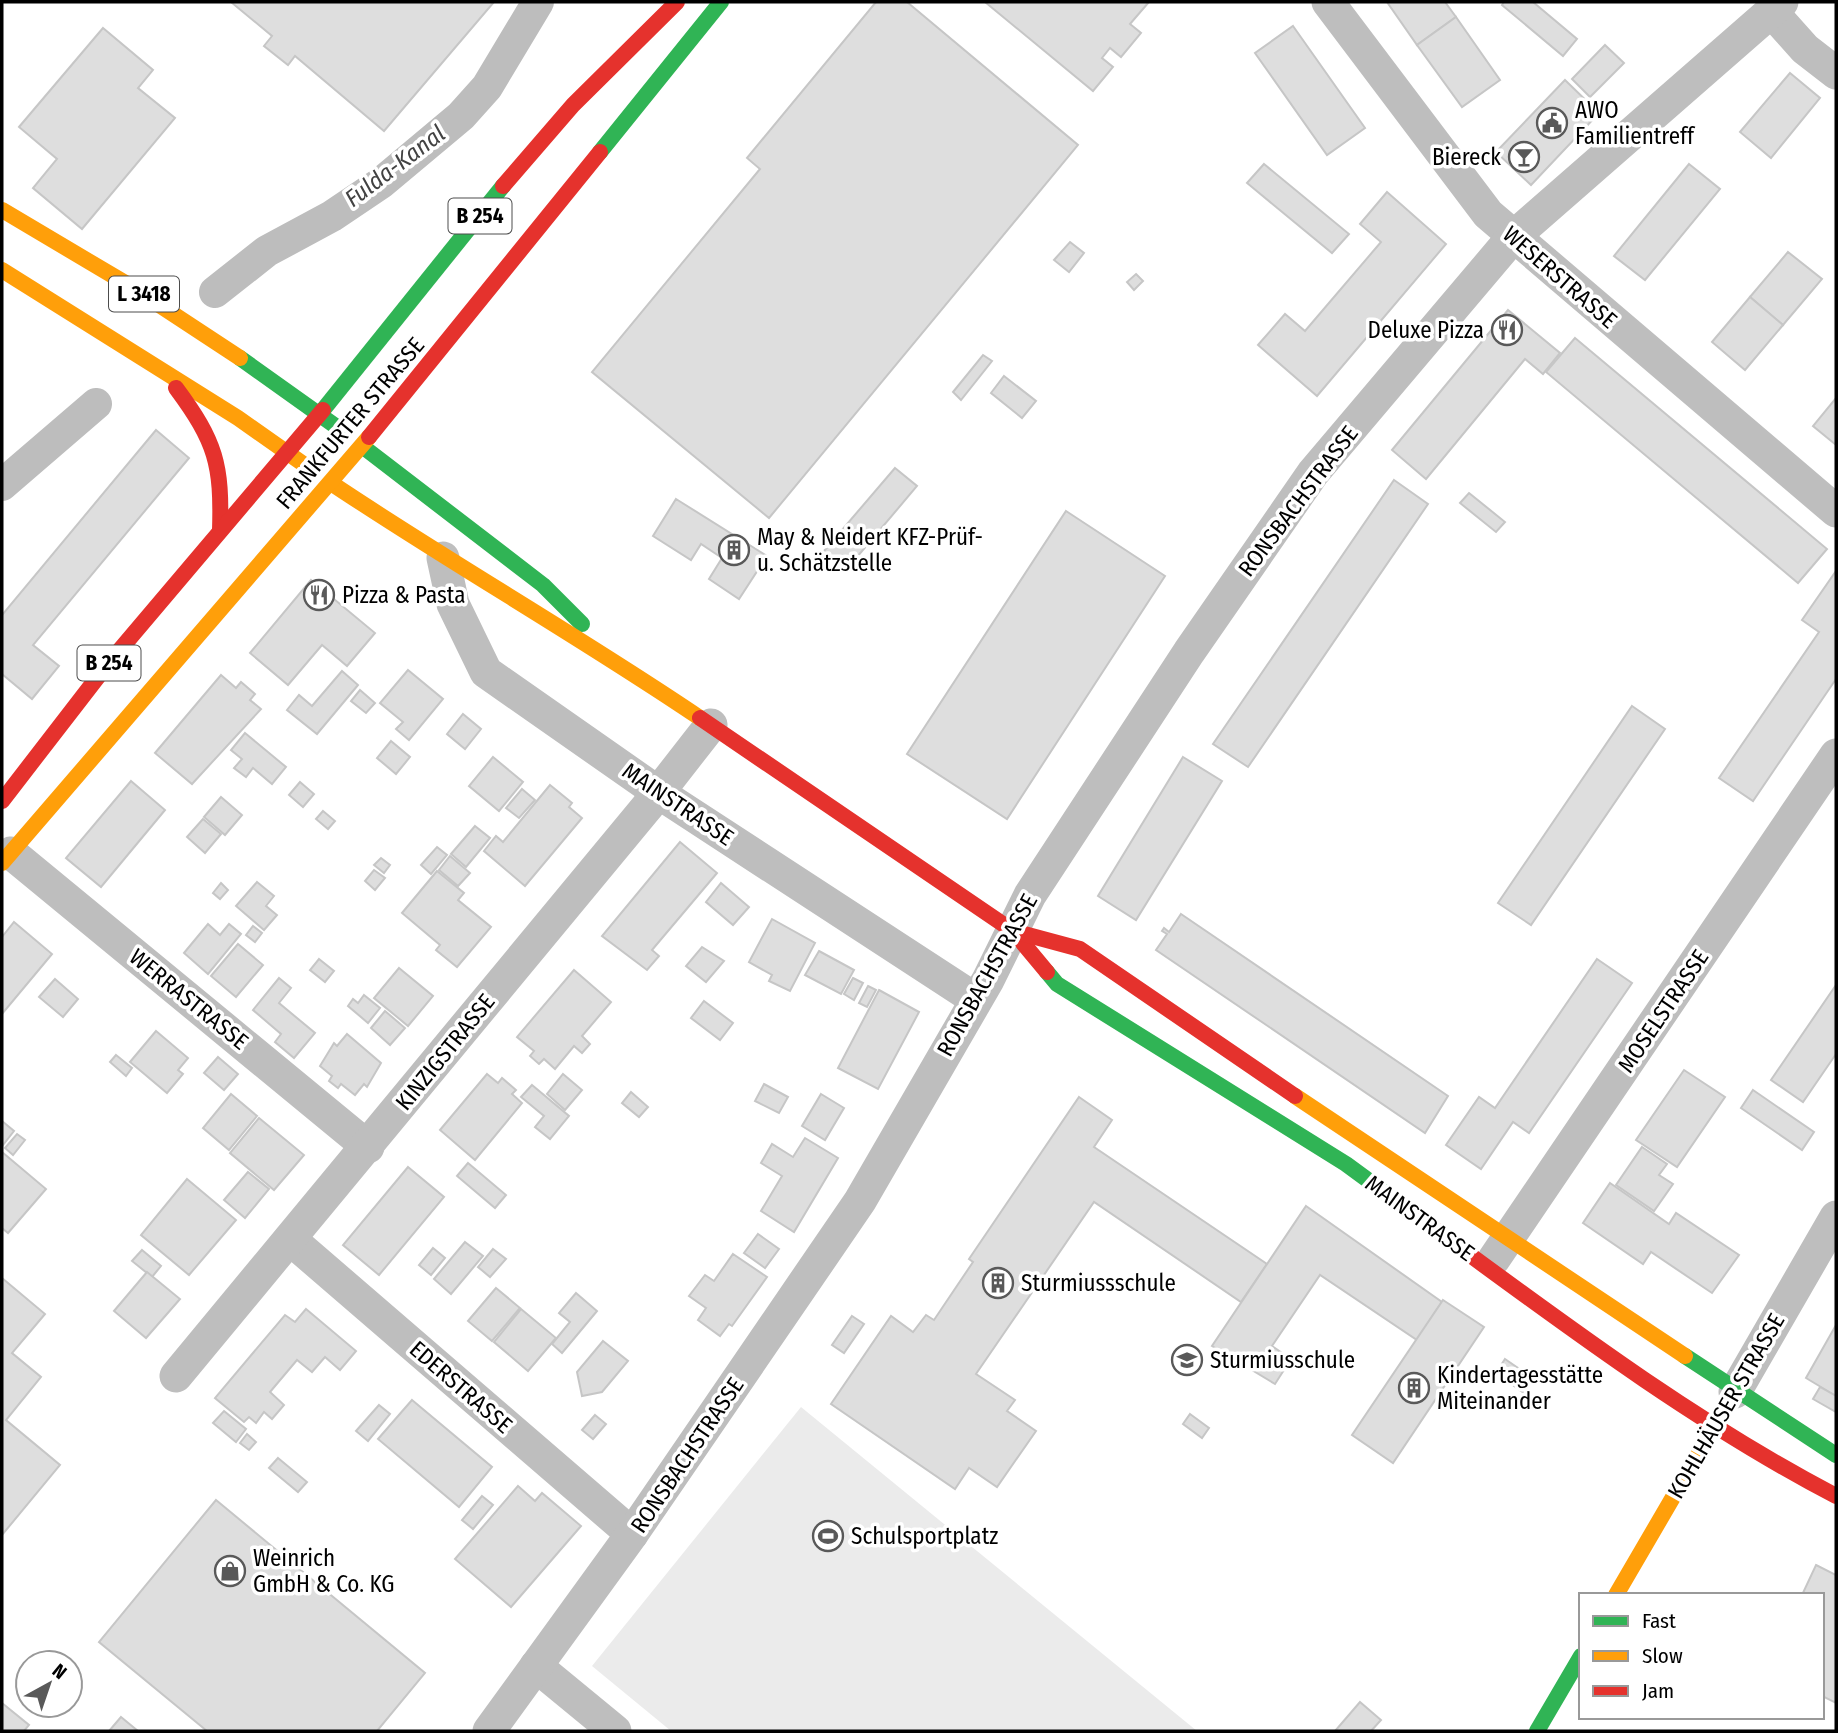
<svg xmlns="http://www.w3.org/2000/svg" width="1838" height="1733" font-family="'Fira Sans Condensed',sans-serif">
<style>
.green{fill:#ebebeb}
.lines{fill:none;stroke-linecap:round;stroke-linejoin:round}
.canal{stroke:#bdbdbd;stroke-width:32}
.building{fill:#dedede;stroke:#c6c6c6;stroke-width:2}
.street{stroke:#bebebe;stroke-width:33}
.fast{stroke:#30b455;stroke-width:16}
.slow{stroke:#ff9f0a;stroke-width:16}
.jam{stroke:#e5322d;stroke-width:16}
.labels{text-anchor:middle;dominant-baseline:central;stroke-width:7;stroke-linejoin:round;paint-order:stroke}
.shield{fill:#fff;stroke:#4c4c4c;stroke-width:2}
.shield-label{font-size:21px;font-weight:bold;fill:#000}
.poi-label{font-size:23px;fill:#000;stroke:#fff;text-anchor:start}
.street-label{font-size:23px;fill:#000;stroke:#fff}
.water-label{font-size:24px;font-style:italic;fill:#424242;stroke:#fff}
</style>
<rect width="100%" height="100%" fill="#fff"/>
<!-- green -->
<path class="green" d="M 801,1407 L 1197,1731 L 671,1731 L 592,1666 Z"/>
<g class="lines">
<!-- canal -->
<g class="canal">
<path d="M 215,292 L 267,251 L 332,216 L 381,183 L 461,116 L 487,87 L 538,2"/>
<path d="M 2,485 L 96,404"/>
</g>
</g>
<!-- building -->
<g class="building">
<path d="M 231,2 L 494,2 L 384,131 L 295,56 L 288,65 L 264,46 L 272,36 Z"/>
<path d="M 876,2 L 907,2 L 1078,145 L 769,518 L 592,372 L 760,169 L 747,158 Z"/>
<path d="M 985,2 L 1149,2 L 1130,24 L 1141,33 L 1121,57 L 1110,48 L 1102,58 L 1113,67 L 1093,91 Z"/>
<path d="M 1387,2 L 1445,2 L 1456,17 L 1417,45 Z"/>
<path d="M 1504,2 L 1533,2 L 1577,39 L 1563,56 L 1502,5 Z"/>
<path d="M 1456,17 L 1500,80 L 1462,107 L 1417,45 Z"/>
<path d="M 1293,26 L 1365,128 L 1327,155 L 1255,53 Z"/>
<path d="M 103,28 L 153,70 L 138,88 L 175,118 L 82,229 L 33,188 L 57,159 L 19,127 Z"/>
<path d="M 1605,45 L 1624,63 L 1590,97 L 1572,79 Z"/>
<path d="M 1790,73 L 1820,98 L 1771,158 L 1740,132 Z"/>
<path d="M 1565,80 L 1599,113 L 1531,185 L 1496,152 Z"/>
<path d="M 1264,164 L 1349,234 L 1332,253 L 1247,183 Z"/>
<path d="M 1689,164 L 1720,189 L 1645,280 L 1614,256 Z"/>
<path d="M 1387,192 L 1446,244 L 1317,396 L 1258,345 L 1285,314 L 1305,331 L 1381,242 L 1360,224 Z"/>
<path d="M 1070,242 L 1084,253 L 1069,272 L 1054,260 Z"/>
<path d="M 1788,252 L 1822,279 L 1783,325 L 1750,297 Z"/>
<path d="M 1136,274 L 1143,281 L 1134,290 L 1127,282 Z"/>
<path d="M 1750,297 L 1783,325 L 1745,370 L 1712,342 Z"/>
<path d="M 1508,310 L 1560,353 L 1543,374 L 1525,359 L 1426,479 L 1392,450 Z"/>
<path d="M 1575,338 L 1827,549 L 1798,583 L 1546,372 Z"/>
<path d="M 983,355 L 992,361 L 961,400 L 953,392 Z"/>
<path d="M 1004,376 L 1036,401 L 1022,418 L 991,393 Z"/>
<path d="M 1836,398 L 1836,445 L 1813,426 Z"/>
<path d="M 156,430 L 189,458 L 33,645 L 59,666 L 32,699 L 2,674 L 2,615 Z"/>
<path d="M 895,468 L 917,486 L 846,570 L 824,551 Z"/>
<path d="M 1394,480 L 1428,504 L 1248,767 L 1213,744 Z"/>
<path d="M 1469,493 L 1505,522 L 1496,532 L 1460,503 Z"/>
<path d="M 676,499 L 767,556 L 739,599 L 709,579 L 722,558 L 701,544 L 691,560 L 653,536 Z"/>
<path d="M 1066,511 L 1165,576 L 1007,819 L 907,754 Z"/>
<path d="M 1836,571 L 1836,679 L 1753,801 L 1719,778 L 1819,632 L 1802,620 Z"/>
<path d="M 311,580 L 375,633 L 347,666 L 322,645 L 288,685 L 250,653 Z"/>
<path d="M 408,670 L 443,699 L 409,740 L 396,729 L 403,722 L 380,703 Z"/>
<path d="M 342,671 L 358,685 L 317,734 L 287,710 L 299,695 L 312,706 Z"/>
<path d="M 221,675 L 236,688 L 241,682 L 255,694 L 250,700 L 261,709 L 192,784 L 155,753 Z"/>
<path d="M 360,690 L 375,703 L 366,713 L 351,701 Z"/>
<path d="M 1632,706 L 1665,729 L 1531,925 L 1498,903 Z"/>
<path d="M 463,714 L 481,729 L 465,749 L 447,734 Z"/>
<path d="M 245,733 L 286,767 L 272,784 L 253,768 L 246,777 L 234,768 L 242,759 L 231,750 Z"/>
<path d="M 391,741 L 410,757 L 396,774 L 377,758 Z"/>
<path d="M 493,757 L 523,782 L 499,811 L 469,786 Z"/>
<path d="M 1183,757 L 1222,781 L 1136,920 L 1098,896 Z"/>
<path d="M 131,781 L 165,810 L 101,887 L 66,858 Z"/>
<path d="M 300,782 L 314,794 L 303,807 L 289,795 Z"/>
<path d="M 550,785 L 572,803 L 569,807 L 582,818 L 525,886 L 484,851 L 496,836 L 503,842 Z"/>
<path d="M 522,789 L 535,800 L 519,818 L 506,808 Z"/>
<path d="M 221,797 L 242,815 L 225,835 L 204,817 Z"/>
<path d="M 323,811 L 335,821 L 328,829 L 316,819 Z"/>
<path d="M 203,819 L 221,834 L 205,853 L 187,837 Z"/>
<path d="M 475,826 L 490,838 L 466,867 L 451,854 Z"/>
<path d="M 680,842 L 717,873 L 652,950 L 659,956 L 647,970 L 602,936 Z"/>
<path d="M 437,847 L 447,855 L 431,874 L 421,865 Z"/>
<path d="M 450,856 L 470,873 L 458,886 L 439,870 Z"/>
<path d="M 381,858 L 390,865 L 384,873 L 374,865 Z"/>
<path d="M 374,870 L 385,878 L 375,890 L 365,881 Z"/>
<path d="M 437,871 L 464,893 L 458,900 L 491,927 L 457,967 L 436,950 L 440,945 L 402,913 Z"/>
<path d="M 257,882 L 274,896 L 266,906 L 277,915 L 264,930 L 236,906 Z"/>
<path d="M 221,883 L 228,890 L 220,899 L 213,893 Z"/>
<path d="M 721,883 L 749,907 L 733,925 L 706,902 Z"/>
<path d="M 1181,914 L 1448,1096 L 1425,1133 L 1156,950 L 1167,934 L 1162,931 L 1164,928 L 1169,932 Z"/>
<path d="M 772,919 L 815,943 L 790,991 L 769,981 L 772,975 L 749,962 Z"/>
<path d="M 14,922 L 52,954 L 2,1014 L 2,937 Z"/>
<path d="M 208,924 L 220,935 L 229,924 L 241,934 L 208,974 L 184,953 Z"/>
<path d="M 253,926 L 262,933 L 255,942 L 246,935 Z"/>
<path d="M 238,944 L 263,965 L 236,997 L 211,976 Z"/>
<path d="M 702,947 L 724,961 L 706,982 L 686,966 Z"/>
<path d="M 819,951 L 854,970 L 841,994 L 805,975 Z"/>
<path d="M 319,959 L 334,971 L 325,982 L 310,970 Z"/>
<path d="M 1597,959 L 1632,983 L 1529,1133 L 1513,1122 L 1481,1169 L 1446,1145 L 1479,1097 L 1495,1108 Z"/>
<path d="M 399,968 L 433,996 L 408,1026 L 374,998 Z"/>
<path d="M 574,970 L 611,1002 L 582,1036 L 590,1044 L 582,1053 L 574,1046 L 555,1069 L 544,1059 L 539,1064 L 530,1056 L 534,1051 L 517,1037 Z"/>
<path d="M 279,978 L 291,988 L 279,1003 L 315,1033 L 294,1058 L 275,1042 L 281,1034 L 253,1010 Z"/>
<path d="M 853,978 L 863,983 L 854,1000 L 844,994 Z"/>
<path d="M 55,979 L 78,999 L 63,1017 L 39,997 Z"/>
<path d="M 1836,985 L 1836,1054 L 1803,1102 L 1771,1080 Z"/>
<path d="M 868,986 L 876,990 L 867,1007 L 859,1003 Z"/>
<path d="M 879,990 L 919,1012 L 878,1089 L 838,1068 Z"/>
<path d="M 364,995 L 380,1008 L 368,1023 L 348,1006 L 353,999 L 358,1003 Z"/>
<path d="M 704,1001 L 733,1023 L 720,1040 L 691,1018 Z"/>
<path d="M 385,1011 L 405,1028 L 390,1045 L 371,1028 Z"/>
<path d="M 156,1031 L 188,1058 L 178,1070 L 183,1074 L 167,1093 L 130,1062 Z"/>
<path d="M 347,1034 L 381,1063 L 367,1087 L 364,1084 L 355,1095 L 341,1084 L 338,1088 L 329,1081 L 332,1076 L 320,1066 L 334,1043 L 337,1046 Z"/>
<path d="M 116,1055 L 132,1068 L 126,1076 L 110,1062 Z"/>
<path d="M 218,1057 L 238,1074 L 224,1090 L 204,1073 Z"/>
<path d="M 1684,1070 L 1725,1097 L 1677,1167 L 1636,1140 Z"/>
<path d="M 487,1074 L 498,1083 L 502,1078 L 516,1090 L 512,1094 L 522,1103 L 475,1160 L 440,1130 Z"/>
<path d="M 563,1074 L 582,1090 L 565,1110 L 547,1094 Z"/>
<path d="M 764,1084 L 788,1097 L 779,1113 L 755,1101 Z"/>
<path d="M 532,1085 L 569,1116 L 550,1139 L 535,1127 L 544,1116 L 521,1097 Z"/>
<path d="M 1753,1090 L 1814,1132 L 1802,1150 L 1741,1108 Z"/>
<path d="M 631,1092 L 648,1107 L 639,1117 L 622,1103 Z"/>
<path d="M 231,1094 L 257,1116 L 229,1150 L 203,1128 Z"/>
<path d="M 821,1094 L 844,1108 L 825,1140 L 802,1126 Z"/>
<path d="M 1079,1097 L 1112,1120 L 1094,1147 L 1267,1264 L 1241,1302 L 1094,1202 L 976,1374 L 1015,1400 L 1007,1411 L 1036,1431 L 997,1487 L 969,1468 L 955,1489 L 831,1404 L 891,1316 L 913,1332 L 926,1315 L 934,1320 L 973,1262 L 969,1259 Z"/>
<path d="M 259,1118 L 304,1155 L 274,1190 L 230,1153 Z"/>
<path d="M 2,1121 L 14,1131 L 3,1145 L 2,1144 Z"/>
<path d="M 17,1134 L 25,1140 L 13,1155 L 5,1148 Z"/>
<path d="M 805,1138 L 838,1158 L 794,1232 L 761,1211 L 782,1176 L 761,1163 L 772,1144 L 793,1157 Z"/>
<path d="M 1642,1147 L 1667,1164 L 1659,1175 L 1673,1184 L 1654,1211 L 1616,1185 Z"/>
<path d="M 2,1152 L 46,1189 L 8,1233 L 2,1228 Z"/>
<path d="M 468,1163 L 506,1195 L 495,1208 L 457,1176 Z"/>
<path d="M 408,1167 L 444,1197 L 379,1275 L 343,1245 Z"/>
<path d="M 248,1172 L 269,1189 L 245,1218 L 224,1200 Z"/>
<path d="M 187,1179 L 236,1220 L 189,1275 L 141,1235 Z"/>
<path d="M 1610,1183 L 1669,1224 L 1676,1213 L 1739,1255 L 1712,1293 L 1651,1252 L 1643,1264 L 1583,1223 Z"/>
<path d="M 1306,1206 L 1442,1302 L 1417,1340 L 1320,1275 L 1272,1346 L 1291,1359 L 1275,1384 L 1212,1346 Z"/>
<path d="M 758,1234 L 779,1249 L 765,1268 L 744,1253 Z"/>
<path d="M 465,1242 L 483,1256 L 451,1294 L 434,1279 Z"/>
<path d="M 433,1248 L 445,1258 L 431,1275 L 419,1265 Z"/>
<path d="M 493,1249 L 506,1259 L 490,1277 L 478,1267 Z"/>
<path d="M 142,1250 L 161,1266 L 152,1277 L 132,1261 Z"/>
<path d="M 733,1254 L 767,1277 L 732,1326 L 729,1324 L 720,1336 L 698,1320 L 706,1308 L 689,1296 L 705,1275 L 714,1281 Z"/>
<path d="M 147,1272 L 180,1299 L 146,1338 L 114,1311 Z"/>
<path d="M 2,1278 L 45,1314 L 12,1353 L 41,1377 L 6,1420 L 60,1465 L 2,1535 Z"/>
<path d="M 496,1288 L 520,1308 L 492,1341 L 468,1321 Z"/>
<path d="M 576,1293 L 597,1311 L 562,1353 L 552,1344 L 570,1322 L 559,1313 Z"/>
<path d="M 1443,1300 L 1484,1327 L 1393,1463 L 1352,1435 Z"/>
<path d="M 306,1309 L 356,1351 L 340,1370 L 325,1357 L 312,1372 L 297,1360 L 270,1392 L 284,1405 L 272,1419 L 264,1412 L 256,1423 L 249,1417 L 244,1422 L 215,1398 L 285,1315 L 295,1322 Z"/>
<path d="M 521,1309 L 556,1338 L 528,1371 L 494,1342 Z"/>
<path d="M 852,1316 L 864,1324 L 844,1353 L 832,1345 Z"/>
<path d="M 1836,1325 L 1836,1396 L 1806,1378 Z"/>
<path d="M 603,1341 L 628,1361 L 602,1392 L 582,1396 L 577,1372 Z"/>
<path d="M 1505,1359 L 1534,1379 L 1524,1393 L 1496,1373 Z"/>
<path d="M 1820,1387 L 1836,1396 L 1836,1412 L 1813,1399 Z"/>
<path d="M 412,1400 L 492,1467 L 459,1507 L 378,1439 Z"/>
<path d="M 379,1405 L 390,1414 L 368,1441 L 356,1431 Z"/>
<path d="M 224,1411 L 246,1429 L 236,1442 L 213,1423 Z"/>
<path d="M 1190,1414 L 1209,1428 L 1202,1438 L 1183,1424 Z"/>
<path d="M 595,1415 L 606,1424 L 593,1439 L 582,1430 Z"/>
<path d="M 247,1434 L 256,1442 L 249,1450 L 240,1443 Z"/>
<path d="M 278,1458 L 307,1482 L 298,1492 L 269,1468 Z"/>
<path d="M 518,1486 L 535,1501 L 542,1493 L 581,1526 L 511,1607 L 455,1559 Z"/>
<path d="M 482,1496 L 493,1505 L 473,1529 L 462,1520 Z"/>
<path d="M 216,1500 L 425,1673 L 377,1731 L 207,1731 L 99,1642 Z"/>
<path d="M 1816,1565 L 1836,1575 L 1836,1703 L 1822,1696 L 1822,1595 L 1802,1595 Z"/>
<path d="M 1360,1702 L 1381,1720 L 1371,1731 L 1335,1731 Z"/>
<path d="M 2,1703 L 29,1725 L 24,1731 L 2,1731 Z"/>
<path d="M 121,1717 L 138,1731 L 109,1731 Z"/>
</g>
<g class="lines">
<!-- street -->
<g class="street">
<path d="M 1328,2 L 1488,214 L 1836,511"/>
<path d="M 1771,11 L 1805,49 L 1836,73"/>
<path d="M 443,558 L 453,604 L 486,672 L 659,793 L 975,999"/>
<path d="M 11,853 L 368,1147"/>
<path d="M 290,1239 L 632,1534"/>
<path d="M 1494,1259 L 1836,755"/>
<path d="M 176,1376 L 647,807 L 711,725"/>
<path d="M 1735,1392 L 1836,1217"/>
<path d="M 536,1666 L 615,1731"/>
<path d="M 489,1731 L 632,1534 L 860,1201 L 988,980 L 1030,895 L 1189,652 L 1313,473 L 1512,238 L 1782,2"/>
</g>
<!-- fast -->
<g class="fast">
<path d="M 600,152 L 721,2"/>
<path d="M 240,358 L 341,430"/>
<path d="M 323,410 L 503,186"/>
<path d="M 362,446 L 543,585 L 582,624"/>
<path d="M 1047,972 L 1057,984 L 1346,1164 L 1395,1200"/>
<path d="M 1685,1356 L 1836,1455"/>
<path d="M 1537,1731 L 1581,1656"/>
</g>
<!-- slow -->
<g class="slow">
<path d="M 2,210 L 132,287 L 240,358"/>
<path d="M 2,270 L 238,418 L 309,468"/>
<path d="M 331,483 C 452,564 579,636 700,718"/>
<path d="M 2,863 L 369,437"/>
<path d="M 1295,1096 L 1685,1356"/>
<path d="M 1616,1595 L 1728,1403"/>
</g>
<!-- jam -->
<g class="jam">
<path d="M 503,186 L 573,105 L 677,2"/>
<path d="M 176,388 C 216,442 222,464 220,531"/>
<path d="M 369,437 L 600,152"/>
<path d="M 700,718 L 1013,931 L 1047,972"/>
<path d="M 2,801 L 107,665 L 323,410"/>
<path d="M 1013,931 L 1080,949 L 1295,1096"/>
<path d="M 1395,1200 C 1538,1304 1679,1414 1836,1496"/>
</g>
</g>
<!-- icons -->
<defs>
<g id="civic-ring" transform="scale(1.575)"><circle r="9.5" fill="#fff" stroke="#595959" stroke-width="1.5"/><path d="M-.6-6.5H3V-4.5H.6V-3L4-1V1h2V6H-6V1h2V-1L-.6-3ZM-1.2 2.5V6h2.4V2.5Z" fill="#595959"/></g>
<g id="bar-ring" transform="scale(1.575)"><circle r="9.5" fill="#fff" stroke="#595959" stroke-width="1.5"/><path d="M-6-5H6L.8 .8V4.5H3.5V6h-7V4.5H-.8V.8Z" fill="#595959"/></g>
<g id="restaurant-ring" transform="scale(1.575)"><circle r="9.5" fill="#fff" stroke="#595959" stroke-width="1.5"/><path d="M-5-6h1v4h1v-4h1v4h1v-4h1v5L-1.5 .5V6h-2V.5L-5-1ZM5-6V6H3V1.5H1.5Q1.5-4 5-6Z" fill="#595959"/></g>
<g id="building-ring" transform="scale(1.575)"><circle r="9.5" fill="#fff" stroke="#595959" stroke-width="1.5"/><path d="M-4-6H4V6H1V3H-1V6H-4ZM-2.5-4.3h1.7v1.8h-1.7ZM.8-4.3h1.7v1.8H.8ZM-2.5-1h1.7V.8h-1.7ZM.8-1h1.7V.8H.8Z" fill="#595959"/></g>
<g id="school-ring" transform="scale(1.575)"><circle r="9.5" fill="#fff" stroke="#595959" stroke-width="1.5"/><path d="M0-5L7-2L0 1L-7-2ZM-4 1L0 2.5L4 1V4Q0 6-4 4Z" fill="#595959"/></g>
<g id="stadium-ring" transform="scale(1.575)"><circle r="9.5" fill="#fff" stroke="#595959" stroke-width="1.5"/><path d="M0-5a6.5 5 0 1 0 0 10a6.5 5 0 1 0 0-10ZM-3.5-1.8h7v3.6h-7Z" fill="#595959"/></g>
<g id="shop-ring" transform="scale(1.575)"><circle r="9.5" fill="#fff" stroke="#595959" stroke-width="1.5"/><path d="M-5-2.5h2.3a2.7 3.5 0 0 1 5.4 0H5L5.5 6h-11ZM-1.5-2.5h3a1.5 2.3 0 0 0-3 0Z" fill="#595959"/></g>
</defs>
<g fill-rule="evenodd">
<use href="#civic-ring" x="1552" y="123"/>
<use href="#bar-ring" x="1524" y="157"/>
<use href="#restaurant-ring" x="1507" y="330"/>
<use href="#building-ring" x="734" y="550"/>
<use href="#restaurant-ring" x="319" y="595"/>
<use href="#building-ring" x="998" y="1283"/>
<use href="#school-ring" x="1187" y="1360"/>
<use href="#building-ring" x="1414" y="1388"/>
<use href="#stadium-ring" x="828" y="1536"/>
<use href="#shop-ring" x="230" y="1571"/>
</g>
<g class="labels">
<!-- shield labels -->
<g class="shield">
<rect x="448.5" y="198.5" width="63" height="35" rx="5"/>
<rect x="109" y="276.5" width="70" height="35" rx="5"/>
<rect x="77.5" y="645.5" width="63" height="35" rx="5"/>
</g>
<g class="shield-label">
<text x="480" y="216">B 254</text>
<text x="144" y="294">L 3418</text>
<text x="109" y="663">B 254</text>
</g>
<!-- poi labels -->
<g class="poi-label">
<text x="1575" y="110">AWO<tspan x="1575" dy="26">Familientreff</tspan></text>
<text x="1501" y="157" text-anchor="end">Biereck</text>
<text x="1484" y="330" text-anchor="end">Deluxe Pizza</text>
<text x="757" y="537">May &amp; Neidert KFZ-Prüf-<tspan x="757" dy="26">u. Schätzstelle</tspan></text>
<text x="342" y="595">Pizza &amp; Pasta</text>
<text x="1021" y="1283">Sturmiussschule</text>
<text x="1210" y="1360">Sturmiusschule</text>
<text x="1437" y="1375">Kindertagesstätte<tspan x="1437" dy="26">Miteinander</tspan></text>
<text x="851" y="1536">Schulsportplatz</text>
<text x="253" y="1558">Weinrich<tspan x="253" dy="26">GmbH &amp; Co. KG</tspan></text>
</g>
<!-- street labels -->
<g class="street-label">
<text transform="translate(1560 277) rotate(41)">WESERSTRASSE</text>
<text transform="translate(350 423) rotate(-50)">FRANKFURTER STRASSE</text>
<text transform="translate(1298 501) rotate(-53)">RONSBACHSTRASSE</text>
<text transform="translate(678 804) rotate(34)">MAINSTRASSE</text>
<text transform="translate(987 975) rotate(-61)">RONSBACHSTRASSE</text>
<text transform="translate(189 999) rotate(39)">WERRASTRASSE</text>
<text transform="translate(1663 1011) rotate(-56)">MOSELSTRASSE</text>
<text transform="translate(445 1052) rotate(-51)">KINZIGSTRASSE</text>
<text transform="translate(1420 1218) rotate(36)">MAINSTRASSE</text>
<text transform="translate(461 1387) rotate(41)">EDERSTRASSE</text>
<text transform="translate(1726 1406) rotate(-60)">KOHLHÄUSER STRASSE</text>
<text transform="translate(687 1455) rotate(-56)">RONSBACHSTRASSE</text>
</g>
<!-- water labels -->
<g class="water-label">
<text transform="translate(395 166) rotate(-37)">Fulda-Kanal</text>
</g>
</g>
<!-- border -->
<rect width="1838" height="1733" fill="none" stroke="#000000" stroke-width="7"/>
<!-- legend -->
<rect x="1579" y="1593" width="245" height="126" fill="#ffffff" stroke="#999999" stroke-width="2"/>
<rect x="1593" y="1616" width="35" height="10" fill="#30b455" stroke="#999999" stroke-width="2"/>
<text x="1642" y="1628" font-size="21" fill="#000000">Fast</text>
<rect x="1593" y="1651" width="35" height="10" fill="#ff9f0a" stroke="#999999" stroke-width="2"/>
<text x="1642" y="1663" font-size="21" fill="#000000">Slow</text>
<rect x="1593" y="1686" width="35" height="10" fill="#e5322d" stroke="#999999" stroke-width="2"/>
<text x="1642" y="1698" font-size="21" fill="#000000">Jam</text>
<!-- north arrow -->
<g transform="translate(49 1684) rotate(40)"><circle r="33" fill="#ffffff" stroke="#999999" stroke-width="2"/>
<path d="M0-5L12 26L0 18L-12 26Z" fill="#595959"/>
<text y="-10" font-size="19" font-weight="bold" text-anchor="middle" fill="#000000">N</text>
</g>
</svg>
